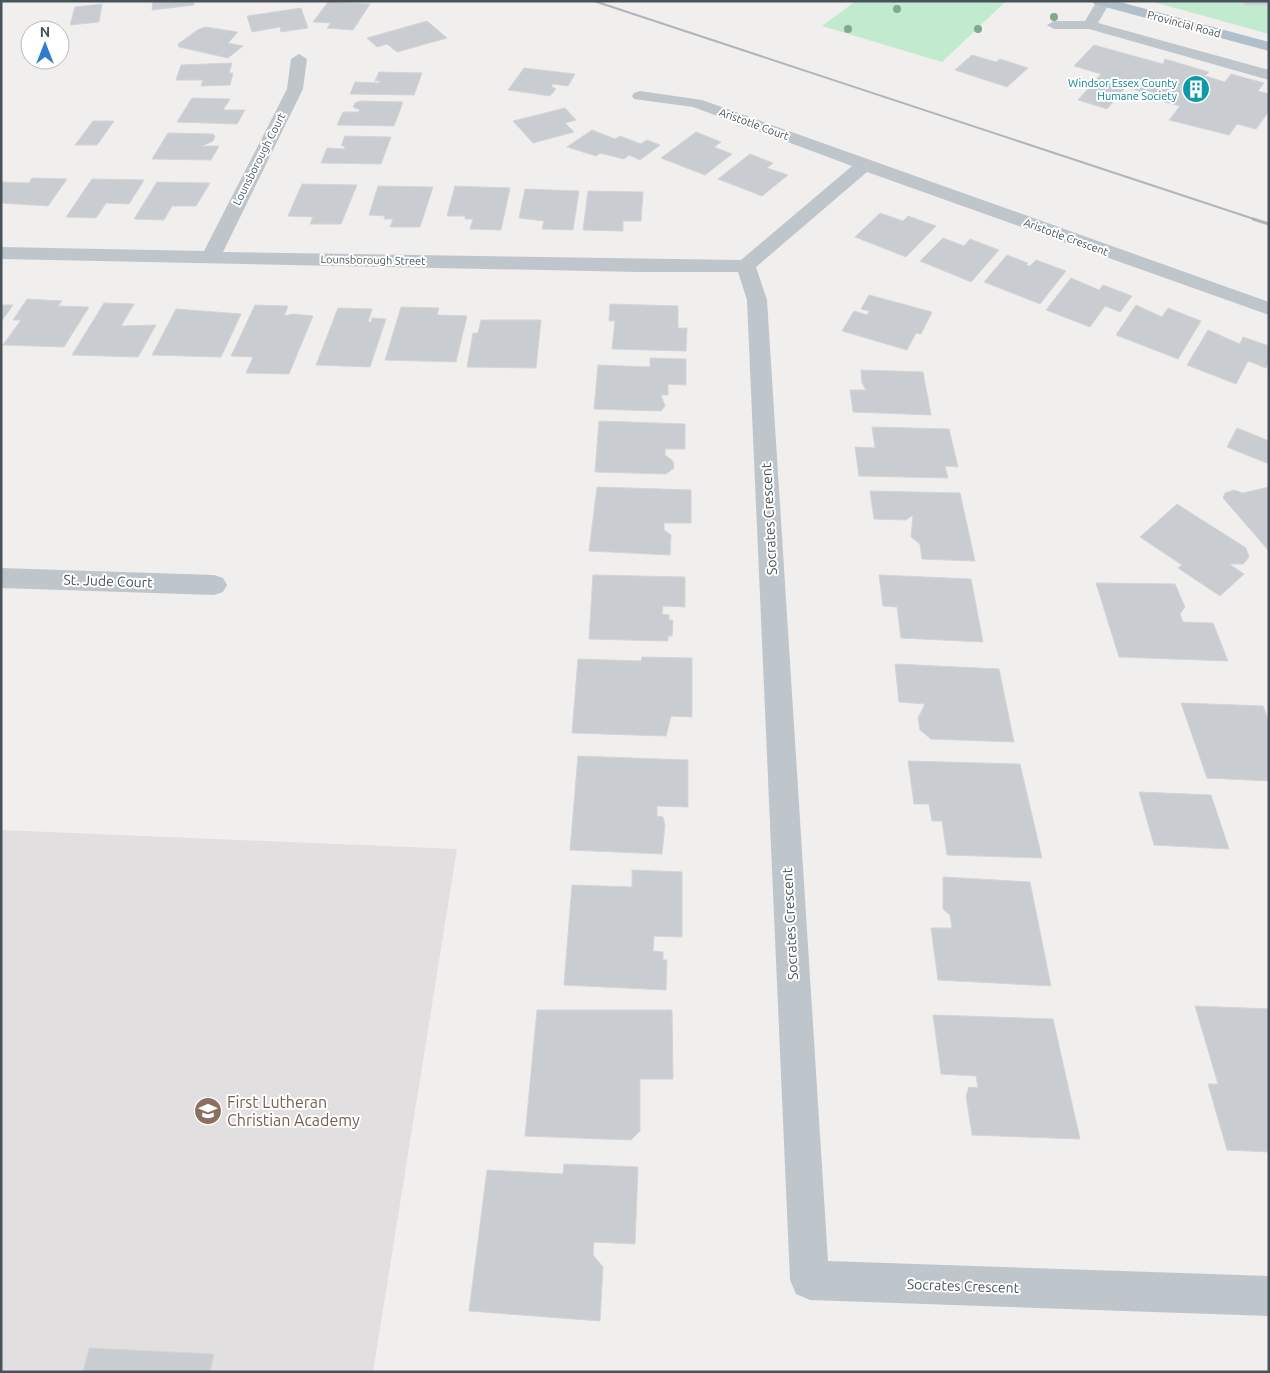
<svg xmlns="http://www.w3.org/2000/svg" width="1270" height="1373" font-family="Ubuntu,sans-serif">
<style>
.education{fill:#e1dfe0}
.green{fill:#c1eace}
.building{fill:#c9ccd0;stroke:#d3d5d9}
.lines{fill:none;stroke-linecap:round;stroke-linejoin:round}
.minor{fill:#bec6cc;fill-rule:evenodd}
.major{fill:#b1bfca;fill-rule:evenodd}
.rail-far1{stroke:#b1b4b8;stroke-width:2}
.rail{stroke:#b1b4b8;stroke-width:3}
.tree{fill:#7faa90}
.labels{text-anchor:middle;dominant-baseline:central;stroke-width:4;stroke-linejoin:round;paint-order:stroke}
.far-street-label{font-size:11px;fill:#485359;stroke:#fff}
.far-culture-label{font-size:11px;fill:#0d838f;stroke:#fff;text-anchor:end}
.street-label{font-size:14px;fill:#485359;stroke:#fff}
.near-education-label{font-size:16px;fill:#785e54;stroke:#fff;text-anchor:start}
</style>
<rect width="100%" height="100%" fill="#f1eeee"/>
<!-- education -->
<path class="education" d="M 1,830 L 457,849 L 373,1372 L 1,1372 Z"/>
<!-- green -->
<g class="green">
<path d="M 856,1 L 1006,1 L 942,62 L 822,26 Z"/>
<path d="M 1150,1 L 1243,1 L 1246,5 L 1269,5 L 1269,34 Z"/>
</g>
<!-- building -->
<g class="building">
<path d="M 153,1 L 194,1 L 194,5 L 152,10 Z"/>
<path d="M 1243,1 L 1269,1 L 1269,5 L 1245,5 Z"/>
<path d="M 328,2 L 370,4 L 353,30 L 327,28 L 331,23 L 313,22 Z"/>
<path d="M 102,4 L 99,22 L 70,25 L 75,7 Z"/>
<path d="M 301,8 L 308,28 L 281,32 L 280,27 L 252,32 L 247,16 Z"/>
<path d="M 427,21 L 447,38 L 397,52 L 387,44 L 377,47 L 367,38 Z"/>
<path d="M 206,27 L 238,32 L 228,43 L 243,46 L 228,58 L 179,47 L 178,44 L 199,29 Z"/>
<path d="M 1094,45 L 1163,64 L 1165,59 L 1209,72 L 1205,76 L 1225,82 L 1231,74 L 1264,83 L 1258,91 L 1269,94 L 1269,111 L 1256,129 L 1237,124 L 1229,135 L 1169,120 L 1180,106 L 1150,98 L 1152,95 L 1126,87 L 1107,109 L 1078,100 L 1101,74 L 1074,66 Z"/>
<path d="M 972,55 L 996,62 L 1000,59 L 1028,68 L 1007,87 L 955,70 Z"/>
<path d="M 232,63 L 229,73 L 233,73 L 230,85 L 201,86 L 203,80 L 176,80 L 181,65 Z"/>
<path d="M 524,68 L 575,74 L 568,86 L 553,84 L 551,86 L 556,89 L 550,96 L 508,90 Z"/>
<path d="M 379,72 L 422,73 L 414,95 L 350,94 L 355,82 L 379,83 L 380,81 L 375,81 Z"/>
<path d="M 192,98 L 230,99 L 223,110 L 245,110 L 237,124 L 177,122 Z"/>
<path d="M 360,101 L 403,102 L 394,126 L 337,125 L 343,112 L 358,112 L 360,110 L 353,107 L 355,103 Z"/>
<path d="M 565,108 L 576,120 L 565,123 L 574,132 L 533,143 L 513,121 Z"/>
<path d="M 93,121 L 114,121 L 97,145 L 75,145 Z"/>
<path d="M 592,130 L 615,139 L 620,136 L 641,144 L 647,140 L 660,145 L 640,160 L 629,155 L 624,159 L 600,153 L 596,156 L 567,147 Z"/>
<path d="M 696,132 L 721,142 L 714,147 L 732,154 L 705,175 L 661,158 Z"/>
<path d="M 168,133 L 213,134 L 215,136 L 213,141 L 202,146 L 219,146 L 211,160 L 152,159 Z"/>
<path d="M 345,136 L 391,137 L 381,164 L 321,163 L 327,148 L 344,149 L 345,146 L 341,146 Z"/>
<path d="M 750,154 L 773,163 L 767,168 L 788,175 L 762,196 L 718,179 Z"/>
<path d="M 32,178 L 67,179 L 48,206 L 1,203 L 1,182 L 29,183 Z"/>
<path d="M 92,179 L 144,180 L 129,204 L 106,203 L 96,218 L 66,217 Z"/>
<path d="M 157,182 L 210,183 L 196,206 L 172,206 L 164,220 L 134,219 Z"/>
<path d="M 302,184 L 357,185 L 341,224 L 310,224 L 313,217 L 288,216 Z"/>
<path d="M 378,186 L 433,187 L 420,227 L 390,227 L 393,219 L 384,219 L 385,216 L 369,215 Z"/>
<path d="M 455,186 L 510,188 L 501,230 L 470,229 L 473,219 L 465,219 L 465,216 L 447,216 Z"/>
<path d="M 525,189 L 579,191 L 573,230 L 542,229 L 544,221 L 519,218 Z"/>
<path d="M 588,191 L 643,192 L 641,221 L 623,221 L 623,231 L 583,230 Z"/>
<path d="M 880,213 L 903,221 L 908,216 L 936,226 L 906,257 L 855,237 Z"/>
<path d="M 943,238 L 964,246 L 970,239 L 999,250 L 971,282 L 920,261 Z"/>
<path d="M 1007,255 L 1028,263 L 1026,265 L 1030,266 L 1036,260 L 1066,271 L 1040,304 L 984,282 Z"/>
<path d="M 1071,278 L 1099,290 L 1103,285 L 1132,296 L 1120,312 L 1105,306 L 1090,327 L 1046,310 Z"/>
<path d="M 869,295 L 932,312 L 921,334 L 916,333 L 907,350 L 842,331 L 854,311 L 867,315 L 869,311 L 861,309 Z"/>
<path d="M 27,299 L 62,301 L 58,306 L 89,307 L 64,347 L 3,345 L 21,320 L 13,320 Z"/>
<path d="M 104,303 L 134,304 L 121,326 L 156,325 L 138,357 L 72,355 Z"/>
<path d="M 610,304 L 678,306 L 678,328 L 687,328 L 686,351 L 612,349 L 615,321 L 609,321 Z"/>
<path d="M 1,305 L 13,305 L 1,322 Z"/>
<path d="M 255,305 L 288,306 L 284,316 L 293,314 L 313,316 L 289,374 L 246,373 L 253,357 L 231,356 Z"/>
<path d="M 1136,305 L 1162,317 L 1168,308 L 1201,321 L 1178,359 L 1116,335 Z"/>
<path d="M 401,307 L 439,308 L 437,315 L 467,316 L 456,362 L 385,360 Z"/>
<path d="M 338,308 L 372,309 L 368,322 L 371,322 L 372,318 L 386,319 L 370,367 L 316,365 Z"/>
<path d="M 176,309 L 241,314 L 221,357 L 152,355 Z"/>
<path d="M 481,320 L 541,320 L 536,368 L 467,367 L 473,333 L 478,333 Z"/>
<path d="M 1208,330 L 1240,344 L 1243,337 L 1269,346 L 1269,362 L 1266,368 L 1248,361 L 1236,384 L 1187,365 Z"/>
<path d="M 650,358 L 686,359 L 686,385 L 668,384 L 668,395 L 661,395 L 665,406 L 661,411 L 594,409 L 598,365 L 650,367 Z"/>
<path d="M 861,370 L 923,372 L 931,415 L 853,412 L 850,390 L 866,390 L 862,383 Z"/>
<path d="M 599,421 L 685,424 L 685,449 L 665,449 L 665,455 L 673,461 L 674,468 L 666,474 L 595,472 Z"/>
<path d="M 872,427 L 949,429 L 958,467 L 945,466 L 948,478 L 859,476 L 855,447 L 875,448 Z"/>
<path d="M 1237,428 L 1269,441 L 1269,464 L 1227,447 Z"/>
<path d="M 597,487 L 691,490 L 691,523 L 664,523 L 664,530 L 671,535 L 670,555 L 589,551 Z"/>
<path d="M 1269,487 L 1269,551 L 1223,498 L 1225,493 L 1234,490 L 1243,493 Z"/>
<path d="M 870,491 L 960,493 L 975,561 L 922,559 L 920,544 L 911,537 L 913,515 L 906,520 L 874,519 Z"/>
<path d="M 1177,504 L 1246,548 L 1249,557 L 1243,564 L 1229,564 L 1244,574 L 1220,596 L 1178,568 L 1182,565 L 1140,537 Z"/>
<path d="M 593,575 L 685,577 L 685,607 L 663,606 L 662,614 L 669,615 L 669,620 L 673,620 L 672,636 L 668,636 L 668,641 L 589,639 Z"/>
<path d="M 879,575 L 971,579 L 983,642 L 901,638 L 897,607 L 883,606 Z"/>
<path d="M 1096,583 L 1175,584 L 1185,607 L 1180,614 L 1183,622 L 1213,623 L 1228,661 L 1119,657 Z"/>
<path d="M 642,657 L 692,658 L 692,717 L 671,716 L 666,736 L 572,733 L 578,659 L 641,661 Z"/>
<path d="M 895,664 L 999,669 L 1014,742 L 931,739 L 920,730 L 918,718 L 925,704 L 899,702 Z"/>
<path d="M 1181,703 L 1263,706 L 1269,722 L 1269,781 L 1207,778 Z"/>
<path d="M 578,756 L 688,760 L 688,807 L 657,806 L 657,816 L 663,817 L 665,825 L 662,854 L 570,850 Z"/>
<path d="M 908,761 L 1020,764 L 1042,858 L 947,855 L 942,821 L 932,821 L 929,804 L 914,804 Z"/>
<path d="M 1139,792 L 1211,795 L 1229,849 L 1154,845 Z"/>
<path d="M 632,870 L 682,872 L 682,937 L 654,936 L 653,951 L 663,952 L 663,960 L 667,960 L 666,990 L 564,985 L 572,885 L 632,887 Z"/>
<path d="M 943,877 L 1030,882 L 1051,986 L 938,980 L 931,928 L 952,928 L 950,915 L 943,909 Z"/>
<path d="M 1195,1006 L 1269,1009 L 1269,1152 L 1227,1150 L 1208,1084 L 1218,1084 Z"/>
<path d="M 537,1010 L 672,1010 L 673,1079 L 640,1079 L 640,1131 L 631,1140 L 525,1136 Z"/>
<path d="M 933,1015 L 1053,1019 L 1080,1139 L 972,1135 L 966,1096 L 969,1087 L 978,1088 L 976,1076 L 941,1074 Z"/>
<path d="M 564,1164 L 638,1167 L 635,1244 L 594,1242 L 593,1255 L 603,1267 L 600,1321 L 469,1311 L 487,1170 L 563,1174 Z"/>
<path d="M 89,1348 L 214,1354 L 210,1372 L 83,1372 Z"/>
</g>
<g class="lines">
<!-- minor -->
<g class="minor">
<path d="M 1097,1 L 1110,2 L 1098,23 L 1269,70 L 1269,80 L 1089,29 L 1054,29 L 1047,25 L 1054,21 L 1085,21 Z"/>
<path d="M 299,54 L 307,59 L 303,89 L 223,252 L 741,260 L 852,166 L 693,107 L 634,99 L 632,96 L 634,93 L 640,91 L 702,100 L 1269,302 L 1269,315 L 867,172 L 756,267 L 767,300 L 828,1261 L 1269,1276 L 1269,1316 L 810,1300 L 796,1294 L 790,1280 L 747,300 L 738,272 L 638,272 L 1,259 L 1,247 L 204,251 L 287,89 L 291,59 Z"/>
<path d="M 1,568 L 214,575 L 223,578 L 227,585 L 223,592 L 214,595 L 1,588 Z"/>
</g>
<!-- major -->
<path class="major" d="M 1092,1 L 1116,1 L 1269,42 L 1269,51 L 1094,4 Z"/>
<!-- rail-far1 -->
<path class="rail-far1" d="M 594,1 L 1257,220"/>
<!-- rail -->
<path class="rail" d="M 1253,219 L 1269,224"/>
</g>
<!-- trees -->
<g class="tree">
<circle cx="897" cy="9" r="4"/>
<circle cx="1054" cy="17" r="4"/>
<circle cx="848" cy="29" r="4"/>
<circle cx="978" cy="29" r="4"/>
</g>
<!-- icons -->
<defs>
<g id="building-disc" transform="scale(1.4375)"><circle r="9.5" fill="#0f9aa8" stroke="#fff"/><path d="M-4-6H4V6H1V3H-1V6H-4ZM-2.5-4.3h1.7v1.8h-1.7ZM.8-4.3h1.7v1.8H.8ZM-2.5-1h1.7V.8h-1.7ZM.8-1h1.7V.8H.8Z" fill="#fff"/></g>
<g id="school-disc" transform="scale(1.4375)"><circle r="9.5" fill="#8d6e63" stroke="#fff"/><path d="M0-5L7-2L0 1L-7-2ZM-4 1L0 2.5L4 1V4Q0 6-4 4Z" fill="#fff"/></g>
</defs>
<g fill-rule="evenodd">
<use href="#building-disc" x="1196" y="89"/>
<use href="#school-disc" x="208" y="1111"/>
</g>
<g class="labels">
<!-- far-street labels -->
<g class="far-street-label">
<text transform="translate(1184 24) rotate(15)">Provincial Road</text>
<text transform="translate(754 124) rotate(20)">Aristotle Court</text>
<text transform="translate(259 159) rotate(-63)">Lounsborough Court</text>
<text transform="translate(1066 237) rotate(20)">Aristotle Crescent</text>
<text transform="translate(373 260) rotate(1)">Lounsborough Street</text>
</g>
<!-- far-culture labels -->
<g class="far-culture-label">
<text x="1177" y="83">Windsor Essex County<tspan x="1177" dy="13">Humane Society</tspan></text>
</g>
<!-- street labels -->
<g class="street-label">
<text transform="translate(769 519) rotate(-93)">Socrates Crescent</text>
<text transform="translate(108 581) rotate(2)">St. Jude Court</text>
<text transform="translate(790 924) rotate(-93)">Socrates Crescent</text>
<text transform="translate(963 1286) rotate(2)">Socrates Crescent</text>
</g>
<!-- near-education labels -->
<g class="near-education-label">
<text x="227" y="1102">First Lutheran<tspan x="227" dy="18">Christian Academy</tspan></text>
</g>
</g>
<!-- border -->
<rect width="1270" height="1373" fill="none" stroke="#485359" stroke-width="5"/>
<!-- north arrow -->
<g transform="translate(45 45)"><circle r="24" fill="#ffffff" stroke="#b6babd"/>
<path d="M0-4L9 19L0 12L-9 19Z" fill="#2d7dcc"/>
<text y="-8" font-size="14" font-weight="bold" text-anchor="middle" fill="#485359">N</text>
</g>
</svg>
